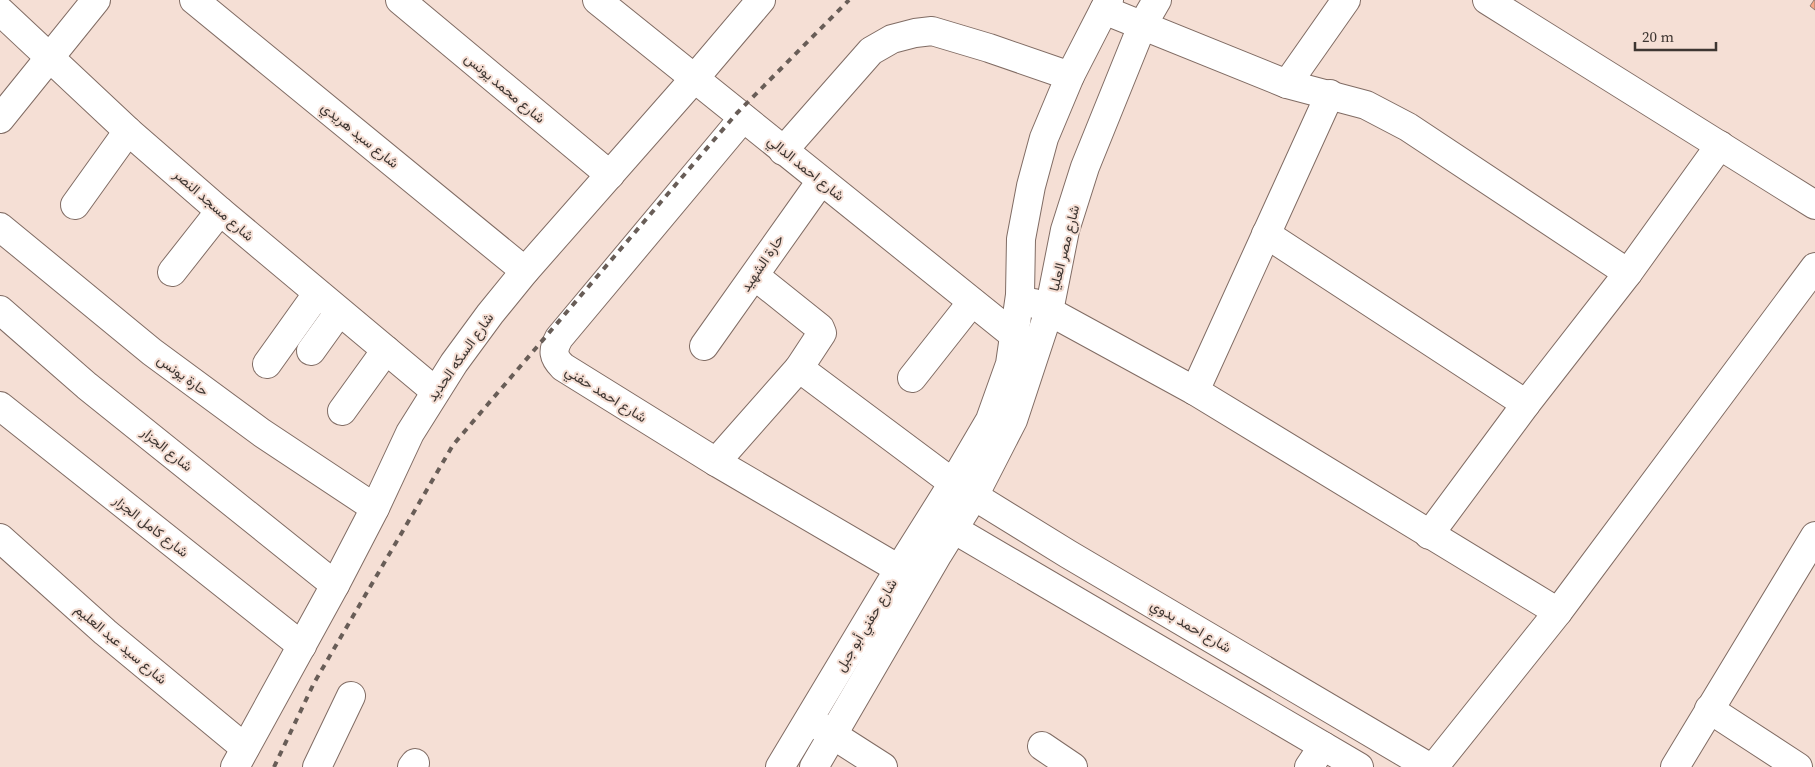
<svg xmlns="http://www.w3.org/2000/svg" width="1815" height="767" font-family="'Source Serif 4',Vazirmatn,serif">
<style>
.building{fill:#f8a785;stroke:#907c74}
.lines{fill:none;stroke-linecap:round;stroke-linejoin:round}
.minor-casing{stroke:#806c64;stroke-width:30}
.minor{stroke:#fff;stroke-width:28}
.rail{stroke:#685d57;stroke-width:4;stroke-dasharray:6 6;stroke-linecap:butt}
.labels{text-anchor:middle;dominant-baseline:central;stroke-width:4;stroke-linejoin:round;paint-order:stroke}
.street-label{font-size:14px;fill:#3e3632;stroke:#f5dfd5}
</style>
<rect width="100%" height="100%" fill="#f5dfd5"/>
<!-- building -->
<path class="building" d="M 1814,0 L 1815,0 L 1815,10 L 1810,6 Z"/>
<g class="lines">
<!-- minor casing -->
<g class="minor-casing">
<g id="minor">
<path d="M 194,0 L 525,271"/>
<path d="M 400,0 L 610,175"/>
<path d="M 597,0 L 1015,336"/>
<path d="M 1487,0 L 1815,205"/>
<path d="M 1104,10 L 1287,84 L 1366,105 L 1408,127 L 1628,273"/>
<path d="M 0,11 L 128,131 L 220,211 L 435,391"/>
<path d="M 1287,84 L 1346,0"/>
<path d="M 743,118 L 559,338 C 552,351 553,357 563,367 L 716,462 L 899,569"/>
<path d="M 0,119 L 96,0"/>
<path d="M 783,151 L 871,51 L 892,39 L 915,33 L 932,31 L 989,48 L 1070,76"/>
<path d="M 75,205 L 128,131"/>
<path d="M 0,227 L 152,352 L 262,433 L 375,508"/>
<path d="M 1266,234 L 1526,404"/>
<path d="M 172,272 L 220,211"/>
<path d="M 1034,303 L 1195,391 L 1558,612"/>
<path d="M 0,310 L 87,386 L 335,585"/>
<path d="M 704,346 L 821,181"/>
<path d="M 311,351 L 339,312"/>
<path d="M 267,364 L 317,294"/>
<path d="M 799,368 L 953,483 L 1068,554 L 1429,767"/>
<path d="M 912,378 L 972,302"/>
<path d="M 1195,391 L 1330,94"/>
<path d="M 0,406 L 302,646"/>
<path d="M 342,411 L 386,350"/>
<path d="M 716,462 L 799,368 L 822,333 L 820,328 L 755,276"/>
<path d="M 938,520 L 1359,767"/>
<path d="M 1429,535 L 1526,404 L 1628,273 L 1720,145"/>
<path d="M 0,538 L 105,632 L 245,748"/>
<path d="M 1709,709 L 1798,767"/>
<path d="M 819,726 L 883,767"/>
<path d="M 1042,746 L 1073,767"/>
<path d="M 235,767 L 335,585 L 375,508 L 410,433 L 454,363 L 490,314 L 525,271 L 694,79 L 761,0"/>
<path d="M 317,767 L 351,696"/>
<path d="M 412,767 L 415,763"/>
<path d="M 780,767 L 899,569 L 953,483 L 990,420 L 1010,364 L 1020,295 L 1021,239 L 1031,186 L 1044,138 L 1070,76 L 1109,0"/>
<path d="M 814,767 L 938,554 L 974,496 L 1013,420 L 1049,311 L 1065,230 L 1085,167 L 1142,26 L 1157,0"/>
<path d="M 1309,767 L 1323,746"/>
<path d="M 1434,767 L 1558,612 L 1815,267"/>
<path d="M 1675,767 L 1815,536"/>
</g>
</g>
<!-- minor -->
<use href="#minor" class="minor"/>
<!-- rail -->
<path class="rail" d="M 274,767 L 314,683 L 453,445 L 737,113 L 849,0"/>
</g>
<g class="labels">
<!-- street labels -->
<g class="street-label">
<text transform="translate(505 88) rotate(40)">شارع محمد يونس</text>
<text transform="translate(360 135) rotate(39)">شارع سيد هريدي</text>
<text transform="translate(806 168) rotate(39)">شارع احمد الدالي</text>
<text transform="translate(214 205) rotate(41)">شارع مسجد النصر</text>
<text transform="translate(1064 248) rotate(-76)">شارع مصر العليا</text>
<text transform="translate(762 263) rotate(-56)">حارة الشهيد</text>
<text transform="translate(460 357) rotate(-55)">شارع السكه الحديد</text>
<text transform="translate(183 375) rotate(36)">حارة يونس</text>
<text transform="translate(606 394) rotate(32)">شارع احمد حفني</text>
<text transform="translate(167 449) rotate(39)">شارع الجزار</text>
<text transform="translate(151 526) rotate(38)">شارع كامل الجزار</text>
<text transform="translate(866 625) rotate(-59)">شارع حفني أبو جبل</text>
<text transform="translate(1191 626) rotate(30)">شارع احمد بدوي</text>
<text transform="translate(121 644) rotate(40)">شارع سيد عبد العليم</text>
</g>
</g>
<!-- scale -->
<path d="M1635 42v8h81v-8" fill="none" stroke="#3e3632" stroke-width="2.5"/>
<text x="1642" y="42" font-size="15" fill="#3e3632" stroke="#f5dfd5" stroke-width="4" paint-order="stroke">20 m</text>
</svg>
